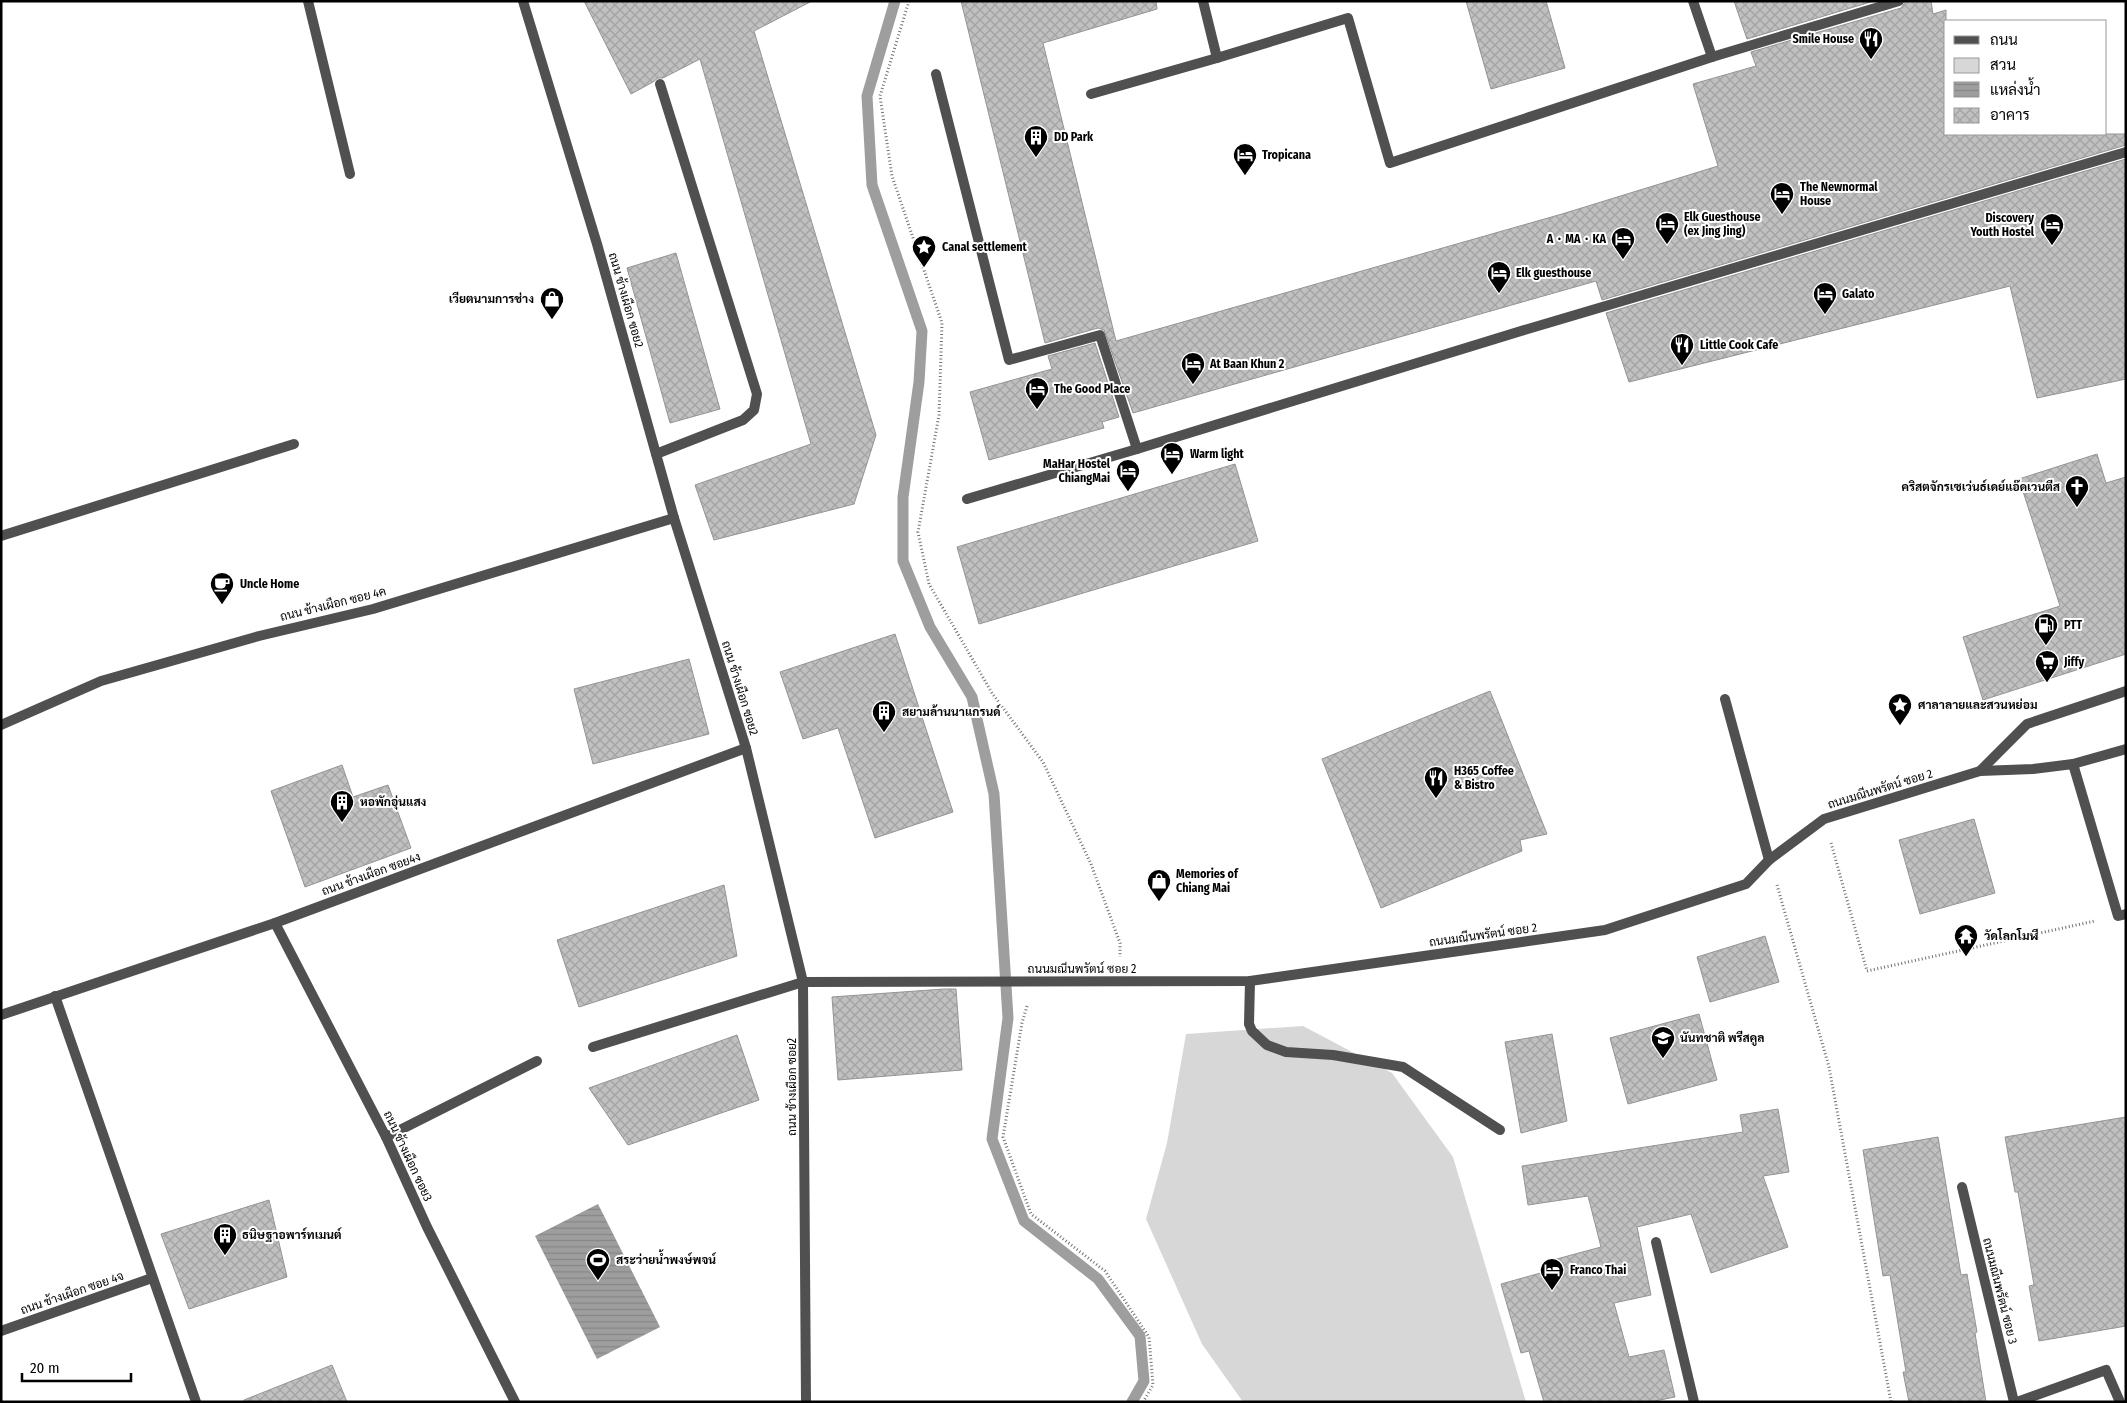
<svg xmlns="http://www.w3.org/2000/svg" width="2127" height="1403" font-family="'Fira Sans Condensed',Sarabun,sans-serif">
<style>
.green{fill:#d7d7d7}
.water{fill:url(#water-rules)}
.lines{fill:none;stroke-linecap:round;stroke-linejoin:round}
.stream{stroke:#9e9e9e;stroke-width:11}
.building{fill:url(#building-cross-hatch);stroke:#949494}
.path{stroke:#727272;stroke-width:3;stroke-dasharray:1 2.5;stroke-linecap:butt}
.service{stroke:#505050;stroke-width:10}
.minor{stroke:#505050;stroke-width:10}
.tertiary{stroke:#505050;stroke-width:10}
.labels{text-anchor:middle;dominant-baseline:central;stroke-width:4;stroke-linejoin:round;paint-order:stroke}
.poi-label{font-size:12px;font-weight:bold;fill:#000;stroke:#fff;text-anchor:start}
.street-label{font-size:12px;fill:#000;stroke:#fff}
</style>
<defs>
<pattern id="water-rules" width="6" height="5" patternUnits="userSpaceOnUse" patternTransform="scale(1.25)"><rect width="6" height="5" fill="#9e9e9e"/><path d="M0 2.5h6" fill="none" stroke="#868686"/></pattern>
<pattern id="building-cross-hatch" width="8" height="8" patternUnits="userSpaceOnUse" patternTransform="scale(1.25)"><rect width="8" height="8" fill="#c0c0c0"/><path d="M0 0l8 8M0 8l8-8" fill="none" stroke="#a3a3a3"/></pattern>
</defs>
<rect width="100%" height="100%" fill="#fff"/>
<!-- green -->
<path class="green" d="M 1303,1026 L 1392,1073 L 1453,1157 L 1526,1402 L 1243,1402 L 1202,1344 L 1146,1219 L 1167,1143 L 1186,1034 Z"/>
<!-- water -->
<path class="water" d="M 598,1204 L 660,1327 L 597,1359 L 535,1236 Z"/>
<g class="lines">
<!-- stream -->
<path class="stream" d="M 895,1 L 867,96 L 872,185 L 922,331 L 919,382 L 903,497 L 903,561 L 930,627 L 972,697 L 994,794 L 1008,1018 L 992,1139 L 1024,1221 L 1098,1279 L 1140,1336 L 1144,1381 L 1132,1402"/>
</g>
<!-- building -->
<g class="building">
<path d="M 584,1 L 812,1 L 754,31 L 876,435 L 854,504 L 714,540 L 695,485 L 811,444 L 700,59 L 663,78 L 658,78 L 653,82 L 631,94 Z"/>
<path d="M 961,1 L 1156,1 L 1157,9 L 1043,43 L 1116,341 L 1562,214 L 1718,166 L 1693,84 L 1756,66 L 1751,52 L 1901,8 L 1906,1 L 1931,1 L 1933,14 L 1946,10 L 1946,134 L 2126,134 L 2126,145 L 1602,300 L 1596,281 L 1133,413 L 1104,330 L 1098,328 L 1045,343 Z"/>
<path d="M 1466,1 L 1546,1 L 1565,68 L 1491,89 Z"/>
<path d="M 1734,1 L 1874,1 L 1747,39 Z"/>
<path d="M 2126,159 L 2126,379 L 2037,398 L 2010,286 L 1629,382 L 1606,313 Z"/>
<path d="M 676,253 L 720,409 L 670,423 L 627,268 Z"/>
<path d="M 1095,343 L 1119,417 L 1102,422 L 1104,428 L 989,460 L 970,392 L 1052,369 L 1048,356 Z"/>
<path d="M 2097,454 L 2106,483 L 2126,477 L 2126,654 L 1983,700 L 1963,637 L 2060,606 L 2019,479 Z"/>
<path d="M 1235,464 L 1258,541 L 979,624 L 957,547 Z"/>
<path d="M 895,634 L 953,812 L 875,838 L 838,728 L 803,739 L 780,672 Z"/>
<path d="M 689,659 L 709,734 L 593,764 L 574,689 Z"/>
<path d="M 1490,691 L 1547,834 L 1520,840 L 1522,851 L 1381,908 L 1322,759 Z"/>
<path d="M 342,765 L 353,797 L 388,785 L 411,848 L 305,887 L 271,791 Z"/>
<path d="M 1974,819 L 1995,893 L 1920,914 L 1899,840 Z"/>
<path d="M 724,885 L 737,956 L 579,1007 L 557,940 Z"/>
<path d="M 1765,936 L 1779,982 L 1710,1002 L 1697,957 Z"/>
<path d="M 944,989 L 956,989 L 962,1070 L 838,1080 L 832,997 Z"/>
<path d="M 1699,1014 L 1717,1080 L 1628,1104 L 1610,1038 Z"/>
<path d="M 1552,1034 L 1567,1121 L 1521,1133 L 1505,1042 Z"/>
<path d="M 737,1035 L 759,1100 L 628,1145 L 589,1088 Z"/>
<path d="M 1778,1109 L 1789,1172 L 1763,1176 L 1788,1247 L 1711,1273 L 1691,1214 L 1637,1227 L 1651,1295 L 1614,1303 L 1629,1357 L 1664,1350 L 1675,1397 L 1650,1402 L 1544,1402 L 1529,1351 L 1521,1353 L 1501,1284 L 1555,1269 L 1553,1260 L 1601,1247 L 1588,1196 L 1528,1205 L 1522,1166 L 1743,1132 L 1740,1115 Z"/>
<path d="M 2126,1117 L 2126,1326 L 2039,1341 L 2029,1286 L 2034,1285 L 2018,1192 L 2015,1192 L 2005,1137 Z"/>
<path d="M 1938,1137 L 1961,1275 L 1967,1274 L 1977,1332 L 1975,1333 L 1986,1402 L 1909,1402 L 1903,1372 L 1906,1372 L 1890,1275 L 1883,1276 L 1863,1150 Z"/>
<path d="M 269,1200 L 287,1277 L 189,1309 L 161,1234 Z"/>
<path d="M 332,1365 L 347,1402 L 244,1402 L 244,1400 Z"/>
</g>
<g class="lines">
<!-- path -->
<g class="path">
<path d="M 909,1 L 880,96 L 892,176 L 942,323 L 939,415 L 918,532 L 929,584 L 992,693 L 1043,762 L 1091,864 L 1120,943 L 1120,957"/>
<path d="M 1831,843 L 1867,971 L 2095,921"/>
<path d="M 1777,885 L 1829,1067 L 1891,1402"/>
<path d="M 1027,1006 L 1022,1023 L 1003,1137 L 1031,1214 L 1105,1271 L 1149,1337 L 1153,1385 L 1143,1402"/>
</g>
<!-- service -->
<g class="service">
<path d="M 1693,1 L 1712,57"/>
<path d="M 936,74 L 1009,360 L 1100,335 L 1137,449"/>
<path d="M 1091,94 L 1217,58"/>
<path d="M 656,454 L 743,420 L 754,410 L 757,394 L 660,84"/>
<path d="M 1725,699 L 1769,860"/>
<path d="M 2073,764 L 2118,916 L 2126,914"/>
<path d="M 1980,771 L 2027,724 L 2126,691"/>
<path d="M 593,1047 L 803,982"/>
<path d="M 386,1137 L 537,1061"/>
</g>
<!-- minor -->
<g class="minor">
<path d="M 308,1 L 350,174"/>
<path d="M 523,1 L 597,244 L 674,518 L 746,748 L 803,982 L 806,1402"/>
<path d="M 1203,1 L 1217,58 L 1348,18 L 1390,163 L 1712,57 L 1899,1"/>
<path d="M 1,536 L 294,444"/>
<path d="M 1,725 L 101,681 L 259,636 L 373,609 L 674,518"/>
<path d="M 275,923 L 386,1137 L 427,1227 L 515,1402"/>
<path d="M 1250,981 L 1249,1024 L 1252,1031 L 1267,1045 L 1286,1052 L 1333,1055 L 1403,1067 L 1500,1130"/>
<path d="M 803,982 L 1250,981 L 1605,930 L 1746,884 L 1769,860 L 1824,819 L 1980,771 L 2033,769 L 2073,764 L 2126,749"/>
<path d="M 55,996 L 196,1402"/>
<path d="M 1,1015 L 275,923 L 746,748"/>
<path d="M 1962,1187 L 2014,1402"/>
<path d="M 1656,1242 L 1694,1402"/>
<path d="M 1,1331 L 152,1278"/>
<path d="M 2017,1402 L 2106,1370 L 2120,1402"/>
</g>
<!-- tertiary -->
<path class="tertiary" d="M 967,499 L 1137,449 L 1521,331 L 2126,152"/>
</g>
<!-- icons -->
<defs>
<g id="restaurant-pin" transform="scale(1.25)"><path d="M0 17L-7.5 6A9.5 9.5 0 1 1 7.5 6Z" fill="#000" stroke="#fff"/><path d="M-5-6h1v4h1v-4h1v4h1v-4h1v5L-1.5 .5V6h-2V.5L-5-1ZM5-6V6H3V1.5H1.5Q1.5-4 5-6Z" fill="#fff"/></g>
<g id="building-pin" transform="scale(1.25)"><path d="M0 17L-7.5 6A9.5 9.5 0 1 1 7.5 6Z" fill="#000" stroke="#fff"/><path d="M-4-6H4V6H1V3H-1V6H-4ZM-2.5-4.3h1.7v1.8h-1.7ZM.8-4.3h1.7v1.8H.8ZM-2.5-1h1.7V.8h-1.7ZM.8-1h1.7V.8H.8Z" fill="#fff"/></g>
<g id="hotel-pin" transform="scale(1.25)"><path d="M0 17L-7.5 6A9.5 9.5 0 1 1 7.5 6Z" fill="#000" stroke="#fff"/><path d="M-6-4.5h1.5V1H6V5H4.5V3h-9V5H-6ZM-4 0a1.8 1.8 0 1 1 3.6 0ZM.5 0V-2.5h3Q6-2.5 6 0Z" fill="#fff"/></g>
<g id="sight-pin" transform="scale(1.25)"><path d="M0 17L-7.5 6A9.5 9.5 0 1 1 7.5 6Z" fill="#000" stroke="#fff"/><path d="M0-6L1.8-2.2L6-1.7L2.9 1.2L3.7 5.4L0 3.3L-3.7 5.4L-2.9 1.2L-6-1.7L-1.8-2.2Z" fill="#fff"/></g>
<g id="shop-pin" transform="scale(1.25)"><path d="M0 17L-7.5 6A9.5 9.5 0 1 1 7.5 6Z" fill="#000" stroke="#fff"/><path d="M-5-2.5h2.3a2.7 3.5 0 0 1 5.4 0H5L5.5 6h-11ZM-1.5-2.5h3a1.5 2.3 0 0 0-3 0Z" fill="#fff"/></g>
<g id="church-pin" transform="scale(1.25)"><path d="M0 17L-7.5 6A9.5 9.5 0 1 1 7.5 6Z" fill="#000" stroke="#fff"/><path d="M-1.2-6h2.4v3.5h3.3v2.4h-3.3V6h-2.4V-.1h-3.3v-2.4h3.3Z" fill="#fff"/></g>
<g id="cafe-pin" transform="scale(1.25)"><path d="M0 17L-7.5 6A9.5 9.5 0 1 1 7.5 6Z" fill="#000" stroke="#fff"/><path d="M-5.5-4.5H6V0H3Q3 3.5 0 3.5H-2.5Q-5.5 3.5-5.5 0ZM3-3.2v2h1.7v-2ZM-6 4.5H4V6H-6Z" fill="#fff"/></g>
<g id="fuel-pin" transform="scale(1.25)"><path d="M0 17L-7.5 6A9.5 9.5 0 1 1 7.5 6Z" fill="#000" stroke="#fff"/><path d="M-5.5-6h7V0h2V4h1.3V-2.5L3-4.5l.8-.8L6-3V5H2.5V1h-1V6h-7ZM-4.2-4.7v3.2H.2V-4.7Z" fill="#fff"/></g>
<g id="supermarket-pin" transform="scale(1.25)"><path d="M0 17L-7.5 6A9.5 9.5 0 1 1 7.5 6Z" fill="#000" stroke="#fff"/><path d="M-6-5.5h2.5l.6 2H6L4.5 2H-2.5L-4.4-4H-6ZM-1.5 3.2a1.3 1.3 0 1 0 .1 0ZM3 3.2a1.3 1.3 0 1 0 .1 0Z" fill="#fff"/></g>
<g id="temple-pin" transform="scale(1.25)"><path d="M0 17L-7.5 6A9.5 9.5 0 1 1 7.5 6Z" fill="#000" stroke="#fff"/><path d="M0-6L5-2H3V0L6.5 2.5H4V6H1.5V3h-3V6H-4V2.5H-6.5L-3 0V-2H-5Z" fill="#fff"/></g>
<g id="school-pin" transform="scale(1.25)"><path d="M0 17L-7.5 6A9.5 9.5 0 1 1 7.5 6Z" fill="#000" stroke="#fff"/><path d="M0-5L7-2L0 1L-7-2ZM-4 1L0 2.5L4 1V4Q0 6-4 4Z" fill="#fff"/></g>
<g id="stadium-pin" transform="scale(1.25)"><path d="M0 17L-7.5 6A9.5 9.5 0 1 1 7.5 6Z" fill="#000" stroke="#fff"/><path d="M0-5a6.5 5 0 1 0 0 10a6.5 5 0 1 0 0-10ZM-3.5-1.8h7v3.6h-7Z" fill="#fff"/></g>
</defs>
<g fill-rule="evenodd">
<use href="#restaurant-pin" x="1871" y="39"/>
<use href="#building-pin" x="1036" y="137"/>
<use href="#hotel-pin" x="1245" y="155"/>
<use href="#hotel-pin" x="1782" y="194"/>
<use href="#hotel-pin" x="1667" y="224"/>
<use href="#hotel-pin" x="2052" y="225"/>
<use href="#hotel-pin" x="1623" y="239"/>
<use href="#sight-pin" x="924" y="247"/>
<use href="#hotel-pin" x="1499" y="273"/>
<use href="#hotel-pin" x="1825" y="294"/>
<use href="#shop-pin" x="552" y="299"/>
<use href="#restaurant-pin" x="1682" y="345"/>
<use href="#hotel-pin" x="1193" y="364"/>
<use href="#hotel-pin" x="1037" y="389"/>
<use href="#hotel-pin" x="1172" y="454"/>
<use href="#hotel-pin" x="1128" y="471"/>
<use href="#church-pin" x="2077" y="487"/>
<use href="#cafe-pin" x="222" y="584"/>
<use href="#fuel-pin" x="2046" y="625"/>
<use href="#supermarket-pin" x="2047" y="662"/>
<use href="#sight-pin" x="1900" y="705"/>
<use href="#building-pin" x="884" y="712"/>
<use href="#restaurant-pin" x="1436" y="778"/>
<use href="#building-pin" x="342" y="802"/>
<use href="#shop-pin" x="1159" y="881"/>
<use href="#temple-pin" x="1966" y="936"/>
<use href="#school-pin" x="1663" y="1038"/>
<use href="#building-pin" x="225" y="1235"/>
<use href="#stadium-pin" x="598" y="1260"/>
<use href="#hotel-pin" x="1552" y="1270"/>
</g>
<g class="labels">
<!-- poi labels -->
<g class="poi-label">
<text x="1854" y="39" text-anchor="end">Smile House</text>
<text x="1054" y="137">DD Park</text>
<text x="1262" y="155">Tropicana</text>
<text x="1800" y="187">The Newnormal<tspan x="1800" dy="14">House</tspan></text>
<text x="1684" y="217">Elk Guesthouse<tspan x="1684" dy="14">(ex Jing Jing)</tspan></text>
<text x="2034" y="218" text-anchor="end">Discovery<tspan x="2034" dy="14">Youth Hostel</tspan></text>
<text x="1606" y="239" text-anchor="end">A・MA・KA</text>
<text x="942" y="247">Canal settlement</text>
<text x="1516" y="273">Elk guesthouse</text>
<text x="1842" y="294">Galato</text>
<text x="534" y="299" text-anchor="end">เวียตนามการช่าง</text>
<text x="1700" y="345">Little Cook Cafe</text>
<text x="1210" y="364">At Baan Khun 2</text>
<text x="1054" y="389">The Good Place</text>
<text x="1190" y="454">Warm light</text>
<text x="1110" y="464" text-anchor="end">MaHar Hostel<tspan x="1110" dy="14">ChiangMai</tspan></text>
<text x="2060" y="487" text-anchor="end">คริสตจักรเซเว่นธ์เดย์แอ๊ดเวนตีส</text>
<text x="240" y="584">Uncle Home</text>
<text x="2064" y="625">PTT</text>
<text x="2064" y="662">Jiffy</text>
<text x="1918" y="705">ศาลาลายและสวนหย่อม</text>
<text x="902" y="712">สยามล้านนาแกรนด์</text>
<text x="1454" y="771">H365 Coffee<tspan x="1454" dy="14">&amp; Bistro</tspan></text>
<text x="360" y="802">หอพักอุ่นแสง</text>
<text x="1176" y="874">Memories of<tspan x="1176" dy="14">Chiang Mai</tspan></text>
<text x="1984" y="936">วัดโลกโมฬี</text>
<text x="1680" y="1038">นันทชาติ พรีสคูล</text>
<text x="242" y="1235">ธนิษฐาอพาร์ทเมนต์</text>
<text x="616" y="1260">สระว่ายน้ำพงษ์พจน์</text>
<text x="1570" y="1270">Franco Thai</text>
</g>
<!-- street labels -->
<g class="street-label">
<text transform="translate(626 300) rotate(74)">ถนน ช้างเผือก ซอย2</text>
<text transform="translate(333 604) rotate(-14)">ถนน ช้างเผือก ซอย 4ค</text>
<text transform="translate(740 688) rotate(73)">ถนน ช้างเผือก ซอย2</text>
<text transform="translate(1880 789) rotate(-17)">ถนนมณีนพรัตน์ ซอย 2</text>
<text transform="translate(371 874) rotate(-20)">ถนน ช้างเผือก ซอย4ง</text>
<text transform="translate(1483 935) rotate(-8)">ถนนมณีนพรัตน์ ซอย 2</text>
<text x="1082" y="969">ถนนมณีนพรัตน์ ซอย 2</text>
<text transform="translate(792 1087) rotate(-90)">ถนน ช้างเผือก ซอย2</text>
<text transform="translate(408 1156) rotate(65)">ถนน ช้างเผือก ซอย3</text>
<text transform="translate(2000 1291) rotate(76)">ถนนมณีนพรัตน์ ซอย 3</text>
<text transform="translate(72 1293) rotate(-19)">ถนน ช้างเผือก ซอย 4จ</text>
</g>
</g>
<!-- border -->
<rect width="2127" height="1403" fill="none" stroke="#000000" stroke-width="5"/>
<!-- legend -->
<rect x="1944" y="20" width="162" height="115" fill="#ffffff" stroke="#999999"/>
<rect x="1954" y="36" width="25" height="8" fill="#505050" stroke="#999999"/>
<text x="1990" y="45" font-size="15" fill="#000000">ถนน</text>
<rect x="1954" y="58" width="25" height="15" fill="#d7d7d7" stroke="#999999"/>
<text x="1990" y="70" font-size="15" fill="#000000">สวน</text>
<rect x="1954" y="82" width="25" height="15" fill="url(#water-rules)" stroke="#999999"/>
<text x="1990" y="95" font-size="15" fill="#000000">แหล่งน้ำ</text>
<rect x="1954" y="108" width="25" height="15" fill="url(#building-cross-hatch)" stroke="#999999"/>
<text x="1990" y="120" font-size="15" fill="#000000">อาคาร</text>
<!-- scale -->
<path d="M22 1373v8h109v-8" fill="none" stroke="#000000" stroke-width="2.5"/>
<text x="30" y="1373" font-size="15" fill="#000000" stroke="#ffffff" stroke-width="4" paint-order="stroke">20 m</text>
</svg>
